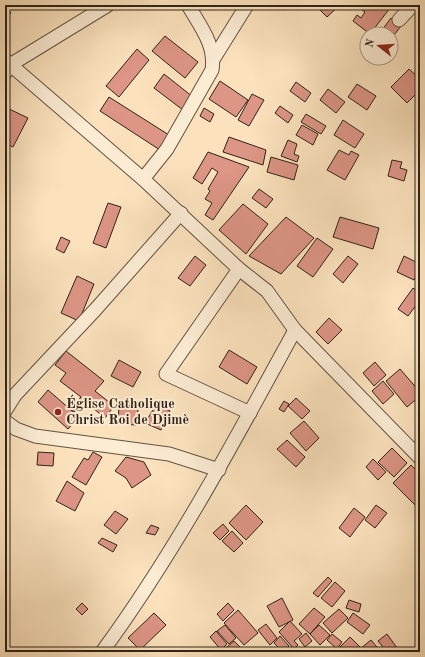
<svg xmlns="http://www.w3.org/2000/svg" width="425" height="657" font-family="'Old Standard TT',serif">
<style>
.building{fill:#dd9586;stroke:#2f2418}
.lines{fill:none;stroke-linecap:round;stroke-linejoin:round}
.street-casing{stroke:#625441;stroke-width:15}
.street{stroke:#fcecd4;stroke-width:13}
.poi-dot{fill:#8f2418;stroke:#fcecd4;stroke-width:1.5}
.labels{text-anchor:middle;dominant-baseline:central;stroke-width:4;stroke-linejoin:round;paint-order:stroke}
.poi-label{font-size:14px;font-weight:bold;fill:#2f2418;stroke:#fcecd4;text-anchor:start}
</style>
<rect width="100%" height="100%" fill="#fbe2bd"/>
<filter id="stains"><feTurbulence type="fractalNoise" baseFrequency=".005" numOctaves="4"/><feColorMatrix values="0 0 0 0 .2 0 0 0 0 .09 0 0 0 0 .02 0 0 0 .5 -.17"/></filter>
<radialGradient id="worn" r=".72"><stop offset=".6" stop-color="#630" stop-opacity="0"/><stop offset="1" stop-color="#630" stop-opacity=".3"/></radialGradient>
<!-- building -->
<g class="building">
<path d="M 324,5 L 340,5 L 327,17 L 319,9 Z"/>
<path d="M 365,5 L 385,5 L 390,8 L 370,34 L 353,21 L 357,15 L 361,18 L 365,12 L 361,9 Z"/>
<path d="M 5,7 L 11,13 L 5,19 Z"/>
<path d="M 391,18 L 401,26 L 391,39 L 391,34 L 379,34 Z"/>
<path d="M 165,36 L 198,62 L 185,78 L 152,51 Z"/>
<path d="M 137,49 L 149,60 L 119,97 L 106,86 Z"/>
<path d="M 409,69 L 420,79 L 420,90 L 407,103 L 391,87 Z"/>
<path d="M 164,74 L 193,97 L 183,110 L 154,88 Z"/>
<path d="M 220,81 L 248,100 L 236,117 L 209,99 Z"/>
<path d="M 296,82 L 311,93 L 305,102 L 290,91 Z"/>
<path d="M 357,84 L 376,96 L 367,110 L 348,97 Z"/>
<path d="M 328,89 L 345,102 L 336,113 L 320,100 Z"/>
<path d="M 252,94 L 264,100 L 249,126 L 238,120 Z"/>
<path d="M 109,97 L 169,135 L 160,150 L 100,111 Z"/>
<path d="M 280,106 L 293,115 L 288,123 L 275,113 Z"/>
<path d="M 5,107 L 28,118 L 13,147 L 5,143 Z"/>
<path d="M 204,108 L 214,114 L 210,122 L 200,116 Z"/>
<path d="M 306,114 L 326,126 L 321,134 L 301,122 Z"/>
<path d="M 343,120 L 364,134 L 355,148 L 334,135 Z"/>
<path d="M 302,125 L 318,134 L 313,145 L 296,135 Z"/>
<path d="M 229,137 L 266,150 L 263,165 L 223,152 Z"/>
<path d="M 288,140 L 297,144 L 294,154 L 299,156 L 297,162 L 281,156 Z"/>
<path d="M 339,150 L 349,155 L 351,151 L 359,155 L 345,180 L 327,170 Z"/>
<path d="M 208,152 L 249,167 L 213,220 L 205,215 L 212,203 L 205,199 L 210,191 L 208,189 L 218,172 L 212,168 L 202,184 L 193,178 Z"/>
<path d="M 271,157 L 298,165 L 294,180 L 267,172 Z"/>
<path d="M 392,160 L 402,162 L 400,168 L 407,170 L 404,181 L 388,176 Z"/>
<path d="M 259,189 L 273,199 L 266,208 L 252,198 Z"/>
<path d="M 108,203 L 121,207 L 106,248 L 93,243 Z"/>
<path d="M 243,204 L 268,224 L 246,254 L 219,230 Z"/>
<path d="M 286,217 L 314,238 L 281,274 L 249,256 Z"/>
<path d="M 340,217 L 379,228 L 373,249 L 333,237 Z"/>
<path d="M 61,237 L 70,241 L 64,253 L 56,249 Z"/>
<path d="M 317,238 L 333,249 L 313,277 L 297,266 Z"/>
<path d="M 195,256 L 206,265 L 190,286 L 178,278 Z"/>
<path d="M 348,256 L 358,264 L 343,283 L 333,274 Z"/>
<path d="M 404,256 L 420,264 L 420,269 L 414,280 L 397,272 Z"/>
<path d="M 77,276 L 94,284 L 79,321 L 61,313 Z"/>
<path d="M 413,288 L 420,293 L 420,300 L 408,316 L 398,309 Z"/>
<path d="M 329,318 L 342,330 L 328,344 L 316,332 Z"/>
<path d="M 229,350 L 257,367 L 247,384 L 219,367 Z"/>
<path d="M 66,351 L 104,381 L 95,391 L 114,406 L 105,418 L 87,403 L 78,414 L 71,409 L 81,397 L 60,381 L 66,373 L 55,365 Z"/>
<path d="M 119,360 L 141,372 L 133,387 L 111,376 Z"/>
<path d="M 375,362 L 386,375 L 374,386 L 363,373 Z"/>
<path d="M 400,369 L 420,392 L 420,396 L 407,407 L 386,381 Z"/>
<path d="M 383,381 L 394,394 L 383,404 L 372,391 Z"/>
<path d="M 48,390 L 79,417 L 68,429 L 38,402 Z"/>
<path d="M 296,398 L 310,411 L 302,419 L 288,406 Z"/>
<path d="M 284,401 L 289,404 L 284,412 L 279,409 Z"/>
<path d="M 156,405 L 170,411 L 161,430 L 145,423 Z"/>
<path d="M 119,406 L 138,406 L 137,425 L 118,424 Z"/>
<path d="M 304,421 L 319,438 L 306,451 L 290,433 Z"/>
<path d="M 287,440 L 305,457 L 296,467 L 277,449 Z"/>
<path d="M 392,448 L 407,463 L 394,477 L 378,462 Z"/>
<path d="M 38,452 L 54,453 L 53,466 L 37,465 Z"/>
<path d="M 93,452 L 102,457 L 86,485 L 72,477 L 84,458 L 88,460 Z"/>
<path d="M 126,457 L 144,462 L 151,475 L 132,488 L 126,478 L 115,471 Z"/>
<path d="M 373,459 L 386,472 L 378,480 L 366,467 Z"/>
<path d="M 411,465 L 420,474 L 420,504 L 417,507 L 393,483 Z"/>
<path d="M 67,481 L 84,493 L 75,511 L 56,501 Z"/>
<path d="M 246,505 L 263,522 L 246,540 L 229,523 Z"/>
<path d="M 376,505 L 387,513 L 375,528 L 365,520 Z"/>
<path d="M 354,508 L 365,517 L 350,537 L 339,528 Z"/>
<path d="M 115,511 L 128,519 L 116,534 L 104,525 Z"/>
<path d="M 223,524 L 229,531 L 220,540 L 213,533 Z"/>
<path d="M 151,525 L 159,528 L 155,535 L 146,533 Z"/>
<path d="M 232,531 L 243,543 L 234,552 L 222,541 Z"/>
<path d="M 102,538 L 117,545 L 113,552 L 98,543 Z"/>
<path d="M 328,577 L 332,581 L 318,597 L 313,593 Z"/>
<path d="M 335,582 L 345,591 L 332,607 L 321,598 Z"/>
<path d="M 282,598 L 293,620 L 279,627 L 267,606 Z"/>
<path d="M 349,600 L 361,604 L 359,612 L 346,608 Z"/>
<path d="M 82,603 L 88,609 L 82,615 L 76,609 Z"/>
<path d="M 228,603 L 234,610 L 223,621 L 217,614 Z"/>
<path d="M 314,608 L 325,617 L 310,634 L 299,624 Z"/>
<path d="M 339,609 L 348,618 L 332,633 L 323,623 Z"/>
<path d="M 238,610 L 258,633 L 244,645 L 224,623 Z"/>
<path d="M 154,613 L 166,625 L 140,650 L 128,638 Z"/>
<path d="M 353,613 L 370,625 L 363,634 L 347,622 Z"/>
<path d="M 290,621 L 302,634 L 294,641 L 298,645 L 294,649 L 279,632 Z"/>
<path d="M 266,624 L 277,638 L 270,645 L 258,630 Z"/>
<path d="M 225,625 L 236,638 L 229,644 L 217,631 Z"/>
<path d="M 319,625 L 330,635 L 320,645 L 310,634 Z"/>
<path d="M 216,631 L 227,644 L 221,650 L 210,637 Z"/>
<path d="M 306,633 L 312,641 L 305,647 L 299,639 Z"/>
<path d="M 332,634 L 342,642 L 337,649 L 327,640 Z"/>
<path d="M 387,634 L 400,652 L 387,652 L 378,641 Z"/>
<path d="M 280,636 L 289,646 L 283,652 L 274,643 Z"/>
<path d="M 350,637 L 360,647 L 356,652 L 345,652 L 340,647 Z"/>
<path d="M 371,640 L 381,652 L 363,652 L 360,649 Z"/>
<path d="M 234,641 L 241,648 L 236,652 L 221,652 Z"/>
<path d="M 270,647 L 276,652 L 265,652 Z"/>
</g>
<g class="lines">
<!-- street casing -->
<g class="street-casing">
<g id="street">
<path d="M 399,20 L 413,5"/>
<path d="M 214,58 L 247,5"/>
<path d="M 5,60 L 143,179 L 239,269 L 267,291 L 295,330 L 420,458"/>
<path d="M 5,73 L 10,65 L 108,5"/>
<path d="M 143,179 L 167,149 L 212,70 C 216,45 200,26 188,5"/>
<path d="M 239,269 L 166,374 L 250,413"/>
<path d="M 5,411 L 15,395 L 95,310 L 181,213"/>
<path d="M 5,421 L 16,429 L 35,436 L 169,454 L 219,470"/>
<path d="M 102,652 C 176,551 235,440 295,330"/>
</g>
</g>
<!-- street -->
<use href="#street" class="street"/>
</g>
<!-- markers -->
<circle class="poi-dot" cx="58" cy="412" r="4"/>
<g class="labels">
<!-- poi labels -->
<g class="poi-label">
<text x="66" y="404">Église Catholique<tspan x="66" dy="16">Christ Roi de Djimè</tspan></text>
</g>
</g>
<!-- margin -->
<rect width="425" height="657" fill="none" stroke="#fbe2bd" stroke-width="20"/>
<rect x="6" y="6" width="413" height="645" fill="none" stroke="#2f2418" stroke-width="2"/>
<rect x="10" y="10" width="405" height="637" fill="none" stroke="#2f2418"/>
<!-- north arrow -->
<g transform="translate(379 46) rotate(287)"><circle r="19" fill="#fcecd4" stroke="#aa9c89"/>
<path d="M0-3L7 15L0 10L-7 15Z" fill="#8f2418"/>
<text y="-6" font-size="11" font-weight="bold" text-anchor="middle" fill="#2f2418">N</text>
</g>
<rect width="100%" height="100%" filter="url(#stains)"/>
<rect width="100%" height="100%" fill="url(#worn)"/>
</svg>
